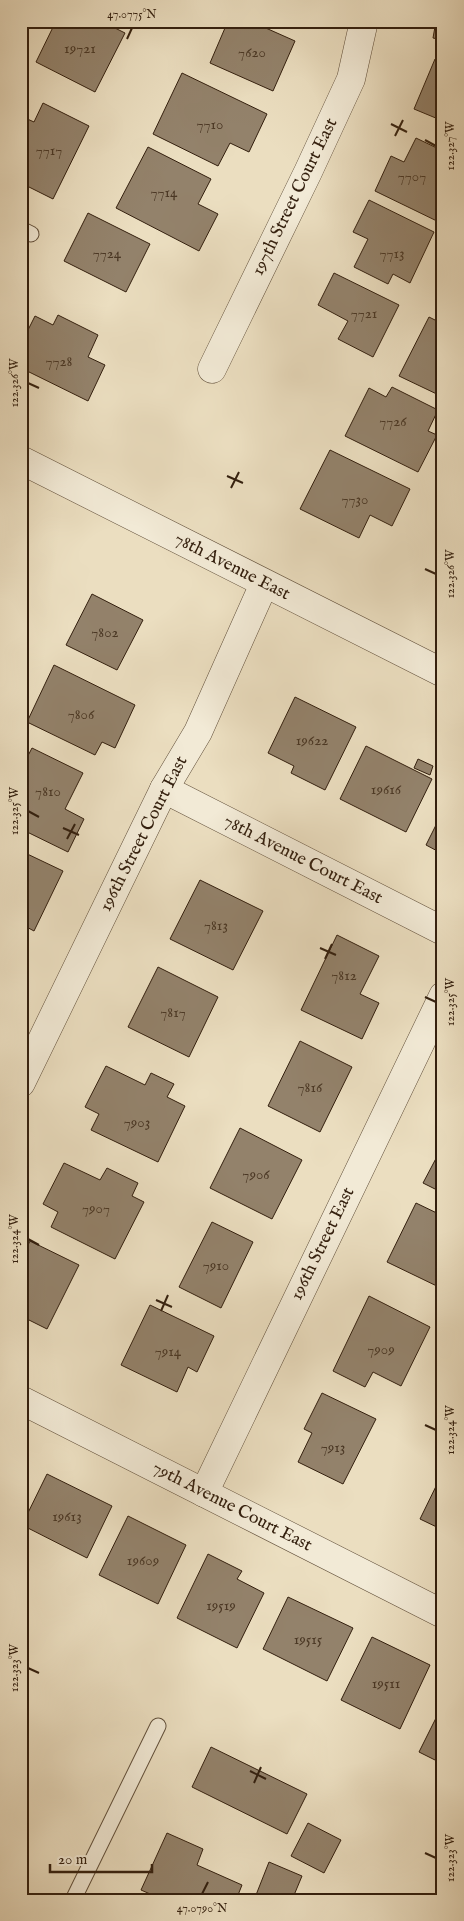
<svg xmlns="http://www.w3.org/2000/svg" width="464" height="1921" font-family="'IM FELL English',serif">
<style>
.building{fill:#93826b;stroke:#331f0e}
.lines{fill:none;stroke-linecap:round;stroke-linejoin:round}
.service-casing{stroke:#614f3a;stroke-width:17}
.minor-casing{stroke:#614f3a;stroke-width:29}
.tertiary-casing{stroke:#614f3a;stroke-width:29}
.service{stroke:#f2ead6;stroke-width:15}
.minor{stroke:#f2ead6;stroke-width:28}
.tertiary{stroke:#f2ead6;stroke-width:28}
.ticks{fill:none;stroke:#331f0e;stroke-width:2}
.labels{text-anchor:middle;dominant-baseline:central;stroke-width:4;stroke-linejoin:round;paint-order:stroke}
.number-label{font-size:15px;fill:#4b3825}
.street-label{font-size:18px;fill:#331f0e;stroke:#f2ead6}
.neatline{fill:none;stroke:#331f0e;stroke-width:2}
.ticks-label{font-size:12px;text-anchor:middle;fill:#331f0e}
</style>
<rect width="100%" height="100%" fill="#ebdec0"/>
<filter id="stains"><feTurbulence type="fractalNoise" baseFrequency=".004" numOctaves="4"/><feColorMatrix values="0 0 0 0 .2 0 0 0 0 .09 0 0 0 0 .02 0 0 0 .5 -.17"/></filter>
<radialGradient id="worn" r=".72"><stop offset=".6" stop-color="#630" stop-opacity="0"/><stop offset="1" stop-color="#630" stop-opacity=".3"/></radialGradient>
<!-- building -->
<g class="building">
<path d="M 56,21 L 101,21 L 125,33 L 95,92 L 36,62 Z"/>
<path d="M 228,21 L 250,21 L 295,41 L 273,91 L 210,63 Z"/>
<path d="M 436,21 L 443,21 L 443,40 L 433,38 Z"/>
<path d="M 435,59 L 443,62 L 443,121 L 414,109 Z"/>
<path d="M 182,73 L 267,114 L 249,152 L 230,143 L 218,166 L 153,134 Z"/>
<path d="M 43,103 L 89,126 L 53,199 L 21,183 L 21,119 L 23,117 L 34,122 Z"/>
<path d="M 416,138 L 443,151 L 443,218 L 441,223 L 375,191 L 391,156 L 404,162 Z"/>
<path d="M 148,147 L 211,179 L 198,204 L 218,214 L 199,251 L 116,208 Z"/>
<path d="M 369,200 L 434,232 L 410,283 L 393,274 L 388,284 L 354,267 L 368,239 L 353,232 Z"/>
<path d="M 88,213 L 150,244 L 126,292 L 64,261 Z"/>
<path d="M 334,273 L 399,305 L 373,357 L 338,339 L 348,321 L 318,305 Z"/>
<path d="M 58,315 L 98,335 L 88,357 L 105,365 L 88,401 L 21,368 L 21,344 L 35,316 L 53,325 Z"/>
<path d="M 429,317 L 443,324 L 443,397 L 399,376 Z"/>
<path d="M 392,387 L 438,410 L 428,431 L 437,435 L 418,472 L 345,436 L 369,388 L 386,397 Z"/>
<path d="M 330,450 L 410,489 L 392,526 L 370,515 L 359,538 L 300,509 Z"/>
<path d="M 92,594 L 143,620 L 117,670 L 66,645 Z"/>
<path d="M 54,665 L 135,705 L 115,748 L 102,742 L 95,755 L 27,722 Z"/>
<path d="M 295,697 L 356,727 L 325,790 L 291,773 L 294,766 L 268,753 Z"/>
<path d="M 366,746 L 432,779 L 406,832 L 340,799 Z"/>
<path d="M 32,748 L 83,773 L 65,809 L 84,819 L 68,852 L 21,829 L 21,769 Z"/>
<path d="M 418,759 L 433,766 L 430,775 L 414,768 Z"/>
<path d="M 443,811 L 443,854 L 426,845 Z"/>
<path d="M 21,851 L 63,871 L 34,931 L 21,924 Z"/>
<path d="M 200,880 L 263,911 L 233,970 L 170,939 Z"/>
<path d="M 337,935 L 379,956 L 360,994 L 379,1003 L 362,1039 L 301,1010 Z"/>
<path d="M 158,967 L 218,997 L 189,1057 L 128,1027 Z"/>
<path d="M 300,1041 L 352,1067 L 320,1132 L 268,1106 Z"/>
<path d="M 106,1066 L 145,1085 L 151,1073 L 174,1084 L 167,1097 L 185,1106 L 158,1162 L 91,1130 L 99,1114 L 85,1107 Z"/>
<path d="M 240,1128 L 302,1160 L 272,1219 L 210,1188 Z"/>
<path d="M 441,1149 L 443,1150 L 443,1193 L 423,1183 Z"/>
<path d="M 64,1163 L 100,1180 L 107,1168 L 138,1183 L 132,1196 L 144,1202 L 115,1259 L 51,1227 L 58,1212 L 43,1204 Z"/>
<path d="M 416,1203 L 443,1216 L 443,1289 L 387,1262 Z"/>
<path d="M 212,1222 L 253,1242 L 221,1308 L 179,1287 Z"/>
<path d="M 30,1241 L 79,1265 L 47,1329 L 21,1316 L 21,1259 Z"/>
<path d="M 369,1296 L 430,1327 L 401,1386 L 373,1372 L 365,1387 L 333,1371 Z"/>
<path d="M 150,1305 L 214,1336 L 197,1372 L 188,1367 L 177,1392 L 121,1365 Z"/>
<path d="M 322,1393 L 376,1419 L 343,1484 L 298,1462 L 312,1433 L 304,1429 Z"/>
<path d="M 443,1472 L 443,1530 L 420,1519 Z"/>
<path d="M 47,1474 L 112,1506 L 87,1558 L 22,1525 Z"/>
<path d="M 128,1516 L 186,1545 L 158,1604 L 99,1575 Z"/>
<path d="M 208,1554 L 242,1571 L 237,1579 L 264,1593 L 237,1648 L 177,1618 Z"/>
<path d="M 288,1597 L 353,1628 L 327,1681 L 263,1649 Z"/>
<path d="M 372,1637 L 430,1665 L 400,1729 L 341,1700 Z"/>
<path d="M 443,1704 L 443,1764 L 419,1752 Z"/>
<path d="M 211,1747 L 307,1794 L 287,1834 L 192,1787 Z"/>
<path d="M 308,1823 L 341,1840 L 324,1873 L 291,1856 Z"/>
<path d="M 167,1833 L 203,1849 L 197,1865 L 242,1885 L 236,1900 L 164,1900 L 141,1890 Z"/>
<path d="M 269,1862 L 302,1876 L 292,1900 L 267,1900 L 256,1895 Z"/>
</g>
<g class="lines">
<!-- service casing -->
<g class="service-casing">
<g id="service">
<path d="M 21,229 L 31,234"/>
<path d="M 73,1900 L 158,1726"/>
</g>
</g>
<!-- minor casing -->
<g class="minor-casing">
<g id="minor">
<path d="M 212,369 L 308,172 L 351,79 L 364,21"/>
<path d="M 164,789 L 443,931"/>
<path d="M 21,1083 L 164,789 L 198,732 L 264,584"/>
<path d="M 21,1400 L 443,1614"/>
<path d="M 204,1493 L 443,996"/>
</g>
</g>
<!-- tertiary casing -->
<g class="tertiary-casing">
<path id="tertiary" d="M 21,460 L 443,673"/>
</g>
<!-- service -->
<use href="#service" class="service"/>
<!-- minor -->
<use href="#minor" class="minor"/>
<!-- tertiary -->
<use href="#tertiary" class="tertiary"/>
</g>
<!-- ticks -->
<path class="ticks" d="M 127,39 L 132,28M 391,124 L 407,132M 395,136 L 403,120M 425,140 L 436,146M 28,383 L 39,388M 227,476 L 243,483M 231,488 L 239,472M 425,569 L 436,574M 28,811 L 39,817M 63,828 L 79,835M 67,839 L 75,824M 320,948 L 336,955M 325,959 L 332,944M 425,997 L 436,1002M 28,1239 L 39,1245M 156,1300 L 172,1307M 161,1311 L 168,1295M 425,1425 L 436,1430M 28,1668 L 39,1673M 250,1771 L 266,1779M 254,1783 L 261,1767M 425,1853 L 436,1858M 202,1894 L 208,1882"/>
<g class="labels">
<!-- number labels -->
<g class="number-label">
<text x="80" y="48">19721</text>
<text x="252" y="52">7620</text>
<text x="210" y="124">7710</text>
<text x="49" y="150">7717</text>
<text x="412" y="176">7707</text>
<text x="164" y="192">7714</text>
<text x="107" y="253">7724</text>
<text x="392" y="253">7713</text>
<text x="364" y="313">7721</text>
<text x="59" y="361">7728</text>
<text x="393" y="421">7726</text>
<text x="355" y="499">7730</text>
<text x="105" y="632">7802</text>
<text x="81" y="714">7806</text>
<text x="312" y="740">19622</text>
<text x="386" y="789">19616</text>
<text x="48" y="791">7810</text>
<text x="216" y="925">7813</text>
<text x="344" y="975">7812</text>
<text x="173" y="1012">7817</text>
<text x="310" y="1087">7816</text>
<text x="137" y="1122">7903</text>
<text x="256" y="1174">7906</text>
<text x="96" y="1208">7907</text>
<text x="216" y="1265">7910</text>
<text x="381" y="1349">7909</text>
<text x="168" y="1351">7914</text>
<text x="333" y="1447">7913</text>
<text x="67" y="1516">19613</text>
<text x="143" y="1560">19609</text>
<text x="221" y="1605">19519</text>
<text x="308" y="1639">19515</text>
<text x="386" y="1683">19511</text>
</g>
<!-- street labels -->
<g class="street-label">
<text transform="translate(295 197) rotate(-64)">197th Street Court East</text>
<text transform="translate(232 567) rotate(27)">78th Avenue East</text>
<text transform="translate(144 834) rotate(-63)">196th Street Court East</text>
<text transform="translate(303 860) rotate(27)">78th Avenue Court East</text>
<text transform="translate(323 1244) rotate(-64)">196th Street East</text>
<text transform="translate(232 1507) rotate(27)">79th Avenue Court East</text>
</g>
</g>
<!-- margin -->
<rect width="464" height="1921" fill="none" stroke="#ebdec0" stroke-width="55"/>
<!-- scale -->
<path d="M50 1864v8h102v-8" fill="none" stroke="#331f0e" stroke-width="2.5"/>
<text x="58" y="1864" font-size="15" fill="#331f0e" stroke="#f2ead6" stroke-width="4" paint-order="stroke">20 m</text>
<rect x="28" y="28" width="408" height="1866" class="neatline"/>
<g class="ticks-label">
<text x="132" y="18">47.0775°N</text>
<text transform="translate(450 146) rotate(-90)" y="4">122.327°W</text>
<text transform="translate(14 383) rotate(-90)" y="4">122.326°W</text>
<text transform="translate(450 574) rotate(-90)" y="4">122.326°W</text>
<text transform="translate(14 811) rotate(-90)" y="4">122.325°W</text>
<text transform="translate(450 1002) rotate(-90)" y="4">122.325°W</text>
<text transform="translate(14 1239) rotate(-90)" y="4">122.324°W</text>
<text transform="translate(450 1430) rotate(-90)" y="4">122.324°W</text>
<text transform="translate(14 1668) rotate(-90)" y="4">122.323°W</text>
<text transform="translate(450 1858) rotate(-90)" y="4">122.323°W</text>
<text x="202" y="1912">47.0790°N</text>
</g>
<rect width="100%" height="100%" filter="url(#stains)"/>
<rect width="100%" height="100%" fill="url(#worn)"/>
</svg>
